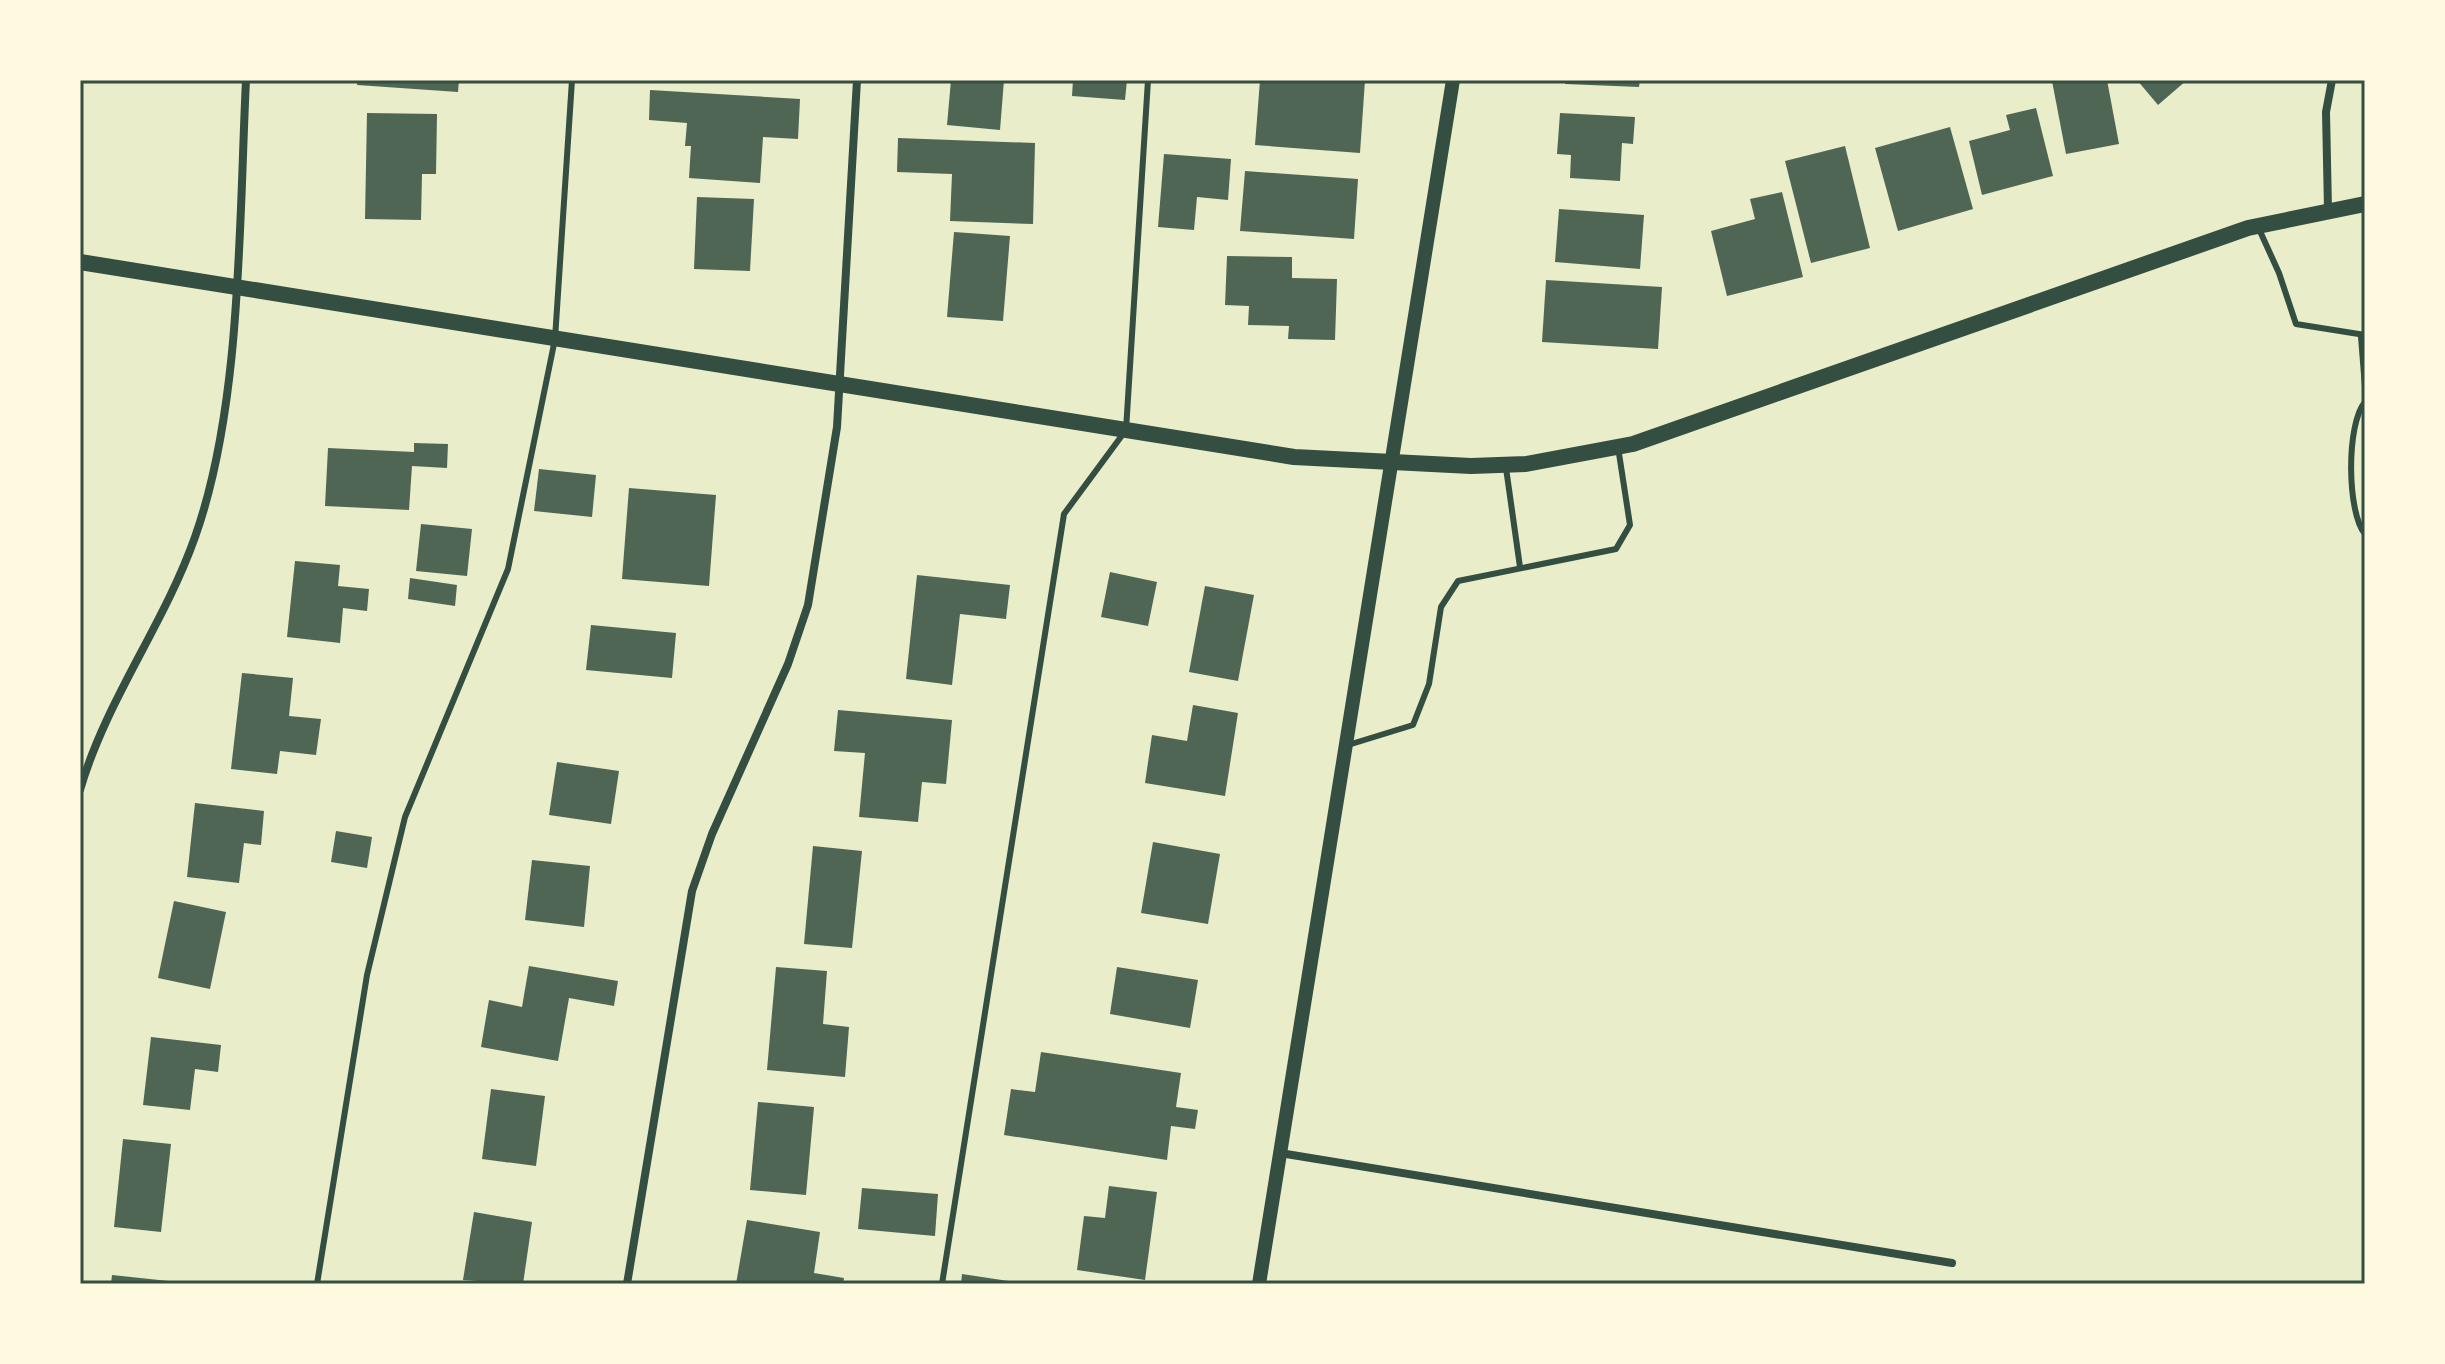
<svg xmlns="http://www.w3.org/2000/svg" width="2445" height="1364" font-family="Barlow,sans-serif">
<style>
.building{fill:#4f6655}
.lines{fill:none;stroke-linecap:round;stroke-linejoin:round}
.service{stroke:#344e41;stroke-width:6}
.minor{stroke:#344e41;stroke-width:8}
.tertiary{stroke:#344e41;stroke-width:14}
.secondary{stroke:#344e41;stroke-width:16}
.neatline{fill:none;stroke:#344e41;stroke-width:3}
</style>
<rect width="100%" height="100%" fill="#e9edc9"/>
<!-- building -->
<g class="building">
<path d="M 358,80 L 459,80 L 458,92 L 357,85 Z"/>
<path d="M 951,80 L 1004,80 L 1000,130 L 947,125 Z"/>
<path d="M 1073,80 L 1127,80 L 1125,100 L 1072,96 Z"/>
<path d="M 1260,80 L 1365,80 L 1360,153 L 1255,145 Z"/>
<path d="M 1565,80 L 1640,80 L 1639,87 L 1565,84 Z"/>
<path d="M 2107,80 L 2119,144 L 2066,154 L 2052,81 Z"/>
<path d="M 2137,80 L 2187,80 L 2158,105 Z"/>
<path d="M 650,90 L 800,99 L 798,139 L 763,137 L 760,183 L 689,178 L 691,146 L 685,146 L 687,123 L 649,120 Z"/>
<path d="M 2036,108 L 2053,176 L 1982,195 L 1969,141 L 2010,130 L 2006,115 Z"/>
<path d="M 367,113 L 437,114 L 436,174 L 422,174 L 421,220 L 365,219 Z"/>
<path d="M 1560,113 L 1635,117 L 1633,144 L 1622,143 L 1620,181 L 1570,178 L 1571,155 L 1557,154 Z"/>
<path d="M 1950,127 L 1973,209 L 1898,231 L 1875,148 Z"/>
<path d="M 898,138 L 1035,143 L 1033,224 L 950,221 L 952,174 L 897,172 Z"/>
<path d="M 1845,146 L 1870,248 L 1811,263 L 1785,161 Z"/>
<path d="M 1164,154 L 1231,159 L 1228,200 L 1197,197 L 1194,230 L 1158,227 Z"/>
<path d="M 1245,171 L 1358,179 L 1354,239 L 1240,231 Z"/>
<path d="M 1782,192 L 1803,277 L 1727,296 L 1711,231 L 1755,219 L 1750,199 Z"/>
<path d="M 697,197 L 754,199 L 750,271 L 694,269 Z"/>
<path d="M 1559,209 L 1644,215 L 1640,269 L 1555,262 Z"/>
<path d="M 954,232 L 1010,236 L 1003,321 L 947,317 Z"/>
<path d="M 1227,256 L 1292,257 L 1292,278 L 1337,279 L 1335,340 L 1288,339 L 1289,326 L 1248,325 L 1249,306 L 1225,305 Z"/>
<path d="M 1546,280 L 1662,287 L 1658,349 L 1542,342 Z"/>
<path d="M 414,443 L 448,444 L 447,468 L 412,466 L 409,510 L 325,506 L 328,448 L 414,452 Z"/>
<path d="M 539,469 L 596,475 L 592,517 L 534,511 Z"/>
<path d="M 629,488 L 716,495 L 709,586 L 622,579 Z"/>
<path d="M 421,524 L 472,529 L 467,576 L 416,571 Z"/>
<path d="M 295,561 L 340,565 L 338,586 L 369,589 L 367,611 L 343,608 L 340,643 L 287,637 Z"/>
<path d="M 1110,572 L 1157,582 L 1148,626 L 1101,617 Z"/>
<path d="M 917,575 L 1010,585 L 1006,619 L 960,614 L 952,685 L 906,679 Z"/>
<path d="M 410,578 L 457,585 L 455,606 L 408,599 Z"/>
<path d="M 1205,586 L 1254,595 L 1238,681 L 1189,672 Z"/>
<path d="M 591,625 L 676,633 L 672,678 L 586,670 Z"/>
<path d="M 242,673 L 293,678 L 289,716 L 321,719 L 316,755 L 280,751 L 277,774 L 231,769 Z"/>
<path d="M 1193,705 L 1238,713 L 1225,796 L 1145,783 L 1152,735 L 1187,741 Z"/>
<path d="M 838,710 L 952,720 L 946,784 L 922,782 L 918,822 L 859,817 L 865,753 L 834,751 Z"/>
<path d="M 557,762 L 619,771 L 611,824 L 549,815 Z"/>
<path d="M 195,803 L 264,811 L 261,845 L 244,843 L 239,883 L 187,877 Z"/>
<path d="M 336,831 L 372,837 L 367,868 L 331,862 Z"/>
<path d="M 1153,842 L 1220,854 L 1208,924 L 1141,913 Z"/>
<path d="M 813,846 L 862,851 L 852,948 L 804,944 Z"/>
<path d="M 532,860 L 590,866 L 584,927 L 525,920 Z"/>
<path d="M 174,901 L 226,912 L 210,989 L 158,978 Z"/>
<path d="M 529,966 L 618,981 L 614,1006 L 569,998 L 558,1061 L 481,1047 L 489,1000 L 522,1007 Z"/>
<path d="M 776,967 L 827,971 L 823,1024 L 849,1027 L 845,1077 L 767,1070 Z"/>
<path d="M 1117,967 L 1198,980 L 1190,1028 L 1110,1014 Z"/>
<path d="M 151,1037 L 221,1045 L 218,1072 L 195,1069 L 190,1110 L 143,1105 Z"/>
<path d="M 1041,1052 L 1181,1073 L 1176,1107 L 1198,1110 L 1195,1129 L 1171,1126 L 1167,1160 L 1004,1135 L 1011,1089 L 1035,1092 Z"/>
<path d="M 491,1089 L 545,1096 L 536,1166 L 482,1159 Z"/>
<path d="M 758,1102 L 814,1107 L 806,1195 L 750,1190 Z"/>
<path d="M 123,1139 L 171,1144 L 161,1232 L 114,1227 Z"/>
<path d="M 1109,1186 L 1157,1192 L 1145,1280 L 1077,1270 L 1084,1216 L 1105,1218 Z"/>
<path d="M 862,1188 L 938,1194 L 935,1236 L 858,1229 Z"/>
<path d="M 474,1212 L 532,1222 L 523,1284 L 463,1280 Z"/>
<path d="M 747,1220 L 820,1232 L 814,1273 L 844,1278 L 843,1284 L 736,1284 Z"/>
<path d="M 962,1274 L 1015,1282 L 1015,1284 L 961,1284 Z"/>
<path d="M 112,1275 L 178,1282 L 178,1284 L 111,1284 Z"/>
</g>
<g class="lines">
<!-- service -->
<g class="service">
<path d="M 2259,229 L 2279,273 L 2296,324 L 2365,335"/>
<path d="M 2361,337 L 2365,387"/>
<path d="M 2365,402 C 2346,424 2347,513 2365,534"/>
<path d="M 1506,468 L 1520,567"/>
<path d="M 1348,745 L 1413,725 L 1429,684 L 1441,607 L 1458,581 L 1616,549 L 1630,525 L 1618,447"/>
<path d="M 317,1284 L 367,975 L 405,817 L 508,569 L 555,339 L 572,80"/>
<path d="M 942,1284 L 1064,514 L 1126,430 L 1148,80"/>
</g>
<!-- minor -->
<g class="minor">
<path d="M 2328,210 L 2326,112 L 2332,80"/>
<path d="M 80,790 C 106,700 164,625 195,537 C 242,405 239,221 246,80"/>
<path d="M 1280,1153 L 1952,1263"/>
<path d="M 627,1284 L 692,891 L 712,834 L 788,664 L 808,605 L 837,427 L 857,80"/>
</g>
<!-- tertiary -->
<path class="tertiary" d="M 1259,1284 L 1453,80"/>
<!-- secondary -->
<path class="secondary" d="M 80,262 L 1294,457 L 1471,466 L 1526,464 L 1633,444 L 2248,228 L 2365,204"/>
</g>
<!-- border -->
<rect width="2445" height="1364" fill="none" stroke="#fefae0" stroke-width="164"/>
<rect x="82" y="82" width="2281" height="1200" class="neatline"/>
</svg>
